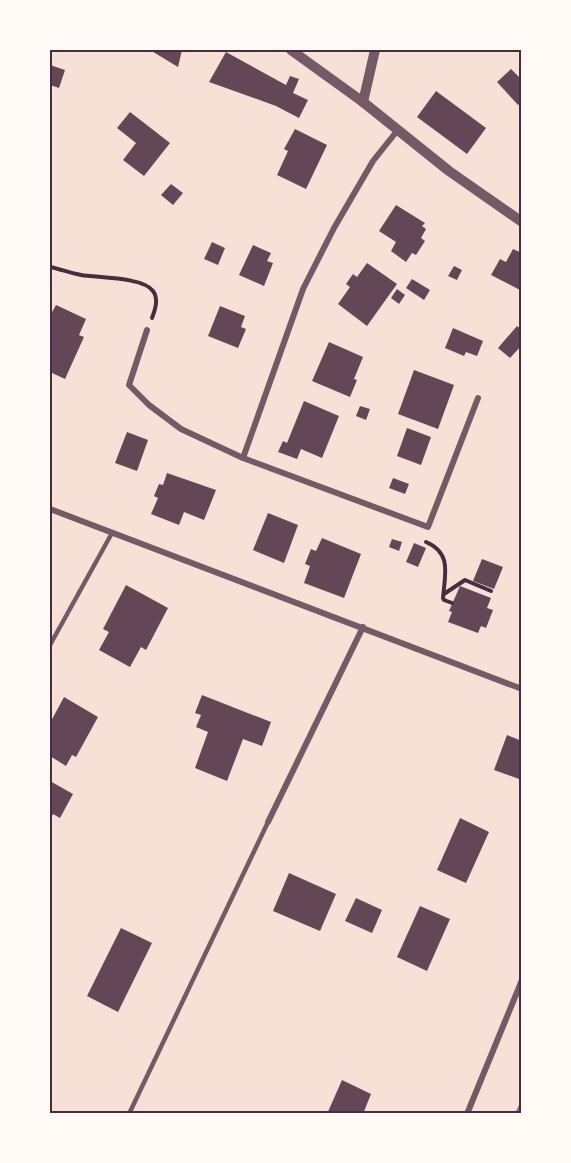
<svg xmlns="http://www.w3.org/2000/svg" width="571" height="1163" font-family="Ubuntu,sans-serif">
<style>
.building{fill:#644757}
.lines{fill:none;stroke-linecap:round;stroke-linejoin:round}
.path{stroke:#4a2c40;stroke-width:4}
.service{stroke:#755966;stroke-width:4.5}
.minor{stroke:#755966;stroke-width:6}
.tertiary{stroke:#755966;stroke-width:10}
.rail{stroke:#8f747c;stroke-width:4.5}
.neatline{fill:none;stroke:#4a2c40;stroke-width:2}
</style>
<rect width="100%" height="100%" fill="#f7e1d7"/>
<!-- building -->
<g class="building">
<path d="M 150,50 L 182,50 L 178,67 Z"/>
<path d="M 226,52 L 286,85 L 290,76 L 299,79 L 293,93 L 308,100 L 299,118 L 276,106 L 209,82 Z"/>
<path d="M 50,65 L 65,70 L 59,88 L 50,85 Z"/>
<path d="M 511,69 L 522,80 L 522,102 L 518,105 L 497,82 Z"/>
<path d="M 436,91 L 486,128 L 467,154 L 417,117 Z"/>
<path d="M 130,112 L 170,143 L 144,176 L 123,160 L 136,143 L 117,128 Z"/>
<path d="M 295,129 L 327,145 L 306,189 L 277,175 L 288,151 L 284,149 Z"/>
<path d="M 171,184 L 183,193 L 173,205 L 161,195 Z"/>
<path d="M 396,205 L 425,223 L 422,226 L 426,229 L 421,238 L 425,241 L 416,255 L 412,253 L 406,262 L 391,251 L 396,242 L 379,231 Z"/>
<path d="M 212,242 L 225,248 L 218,265 L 204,259 Z"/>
<path d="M 253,245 L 271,253 L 267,261 L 273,263 L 264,286 L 239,275 Z"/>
<path d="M 513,249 L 522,253 L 522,291 L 491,275 L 500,259 L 506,262 Z"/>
<path d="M 367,263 L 397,284 L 367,326 L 338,304 L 350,287 L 346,284 L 353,274 L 357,277 Z"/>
<path d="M 454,266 L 462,270 L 457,280 L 448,276 Z"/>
<path d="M 412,279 L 430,290 L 424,300 L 406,288 Z"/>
<path d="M 397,289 L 405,295 L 399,304 L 391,298 Z"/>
<path d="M 56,305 L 86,319 L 79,335 L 84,337 L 65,379 L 50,372 L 50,313 L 51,314 Z"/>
<path d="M 220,306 L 245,316 L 241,327 L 246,329 L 238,348 L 208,336 Z"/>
<path d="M 517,326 L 522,330 L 522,345 L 510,358 L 498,348 Z"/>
<path d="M 453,328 L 483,341 L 477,356 L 466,352 L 464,356 L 445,348 Z"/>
<path d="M 329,342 L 363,357 L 354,379 L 357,380 L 350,397 L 312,381 Z"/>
<path d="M 414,370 L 454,385 L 438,429 L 398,414 Z"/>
<path d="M 304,401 L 339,416 L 322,458 L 301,449 L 297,459 L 278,452 L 283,441 L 287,443 Z"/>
<path d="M 360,406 L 370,409 L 366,420 L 356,416 Z"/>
<path d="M 407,428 L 431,437 L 421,465 L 397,456 Z"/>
<path d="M 127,432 L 148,440 L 137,471 L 115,463 Z"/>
<path d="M 167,473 L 216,490 L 204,520 L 184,512 L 179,525 L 151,514 L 158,498 L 154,496 L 159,484 L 163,485 Z"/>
<path d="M 393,478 L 409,484 L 405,494 L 389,488 Z"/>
<path d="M 268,513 L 298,525 L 284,563 L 253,550 Z"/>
<path d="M 322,538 L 361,554 L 344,598 L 304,583 L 310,566 L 305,564 L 311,549 L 316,551 Z"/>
<path d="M 392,539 L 402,542 L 399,551 L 389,547 Z"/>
<path d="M 414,543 L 426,548 L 418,567 L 406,562 Z"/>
<path d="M 482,559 L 503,567 L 494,589 L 473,581 Z"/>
<path d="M 126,585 L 168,608 L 146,650 L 141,647 L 130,667 L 99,650 L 109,632 L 103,629 Z"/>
<path d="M 460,586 L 491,598 L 487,608 L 493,610 L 486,628 L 481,626 L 478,633 L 448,622 L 452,612 L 449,611 Z"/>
<path d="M 202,695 L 271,722 L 262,746 L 243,739 L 227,781 L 195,768 L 208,732 L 196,727 L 201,715 L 195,713 Z"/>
<path d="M 64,697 L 98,717 L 76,757 L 72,755 L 66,766 L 50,756 L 50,723 Z"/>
<path d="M 507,735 L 522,741 L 522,780 L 494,770 Z"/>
<path d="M 50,781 L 73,794 L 60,818 L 53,814 L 50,820 Z"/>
<path d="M 460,818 L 489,832 L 466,883 L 437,870 Z"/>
<path d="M 289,873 L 336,894 L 320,931 L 273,911 Z"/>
<path d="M 356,898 L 382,910 L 372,933 L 345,921 Z"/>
<path d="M 420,906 L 450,919 L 427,971 L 397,957 Z"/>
<path d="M 121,928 L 152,943 L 118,1012 L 87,996 Z"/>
<path d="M 342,1080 L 371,1094 L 363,1114 L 327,1114 Z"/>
</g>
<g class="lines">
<!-- path -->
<g class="path">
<path d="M 50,267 C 60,269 70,273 81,275 C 98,278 143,277 153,291 C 159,299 155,310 152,318"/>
<path d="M 426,542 C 452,553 445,574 443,598 L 444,600 L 452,603"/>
<path d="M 444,594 L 465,580 L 491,591"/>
</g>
<!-- service -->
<g class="service">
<path d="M 50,645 L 112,533"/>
<path d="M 129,1114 L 268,822"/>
</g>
<!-- minor -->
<g class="minor">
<path d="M 147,330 L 129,385 L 149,405 L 181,429 L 243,458 L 428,527 L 478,398"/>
<path d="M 243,458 L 303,289 L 334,228 L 373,161 L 397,131"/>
<path d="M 50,509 L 522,689"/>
<path d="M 268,822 L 363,627"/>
<path d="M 467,1114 L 522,980"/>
</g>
<!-- tertiary -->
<g class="tertiary">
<path d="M 291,50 L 363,102 L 449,171 L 522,222"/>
<path d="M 363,102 L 375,50"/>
</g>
<!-- rail -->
<path class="rail" d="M 517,1114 L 522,1104"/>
</g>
<!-- border -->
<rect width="571" height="1163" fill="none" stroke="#fffaf5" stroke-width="102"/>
<rect x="51" y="51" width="469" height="1061" class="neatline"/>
</svg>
